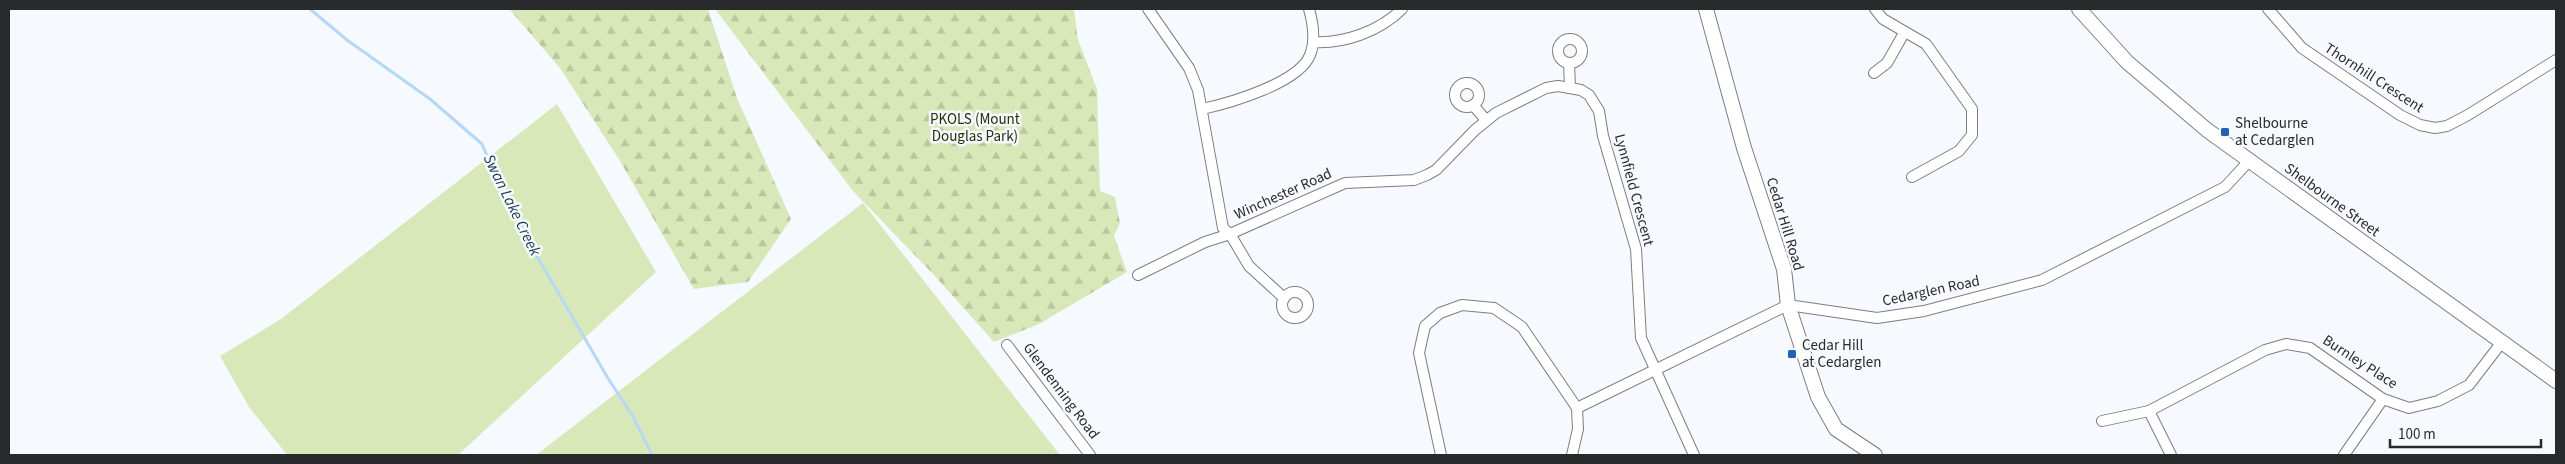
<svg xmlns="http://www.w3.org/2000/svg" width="2565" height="464" font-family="'Source Sans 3',sans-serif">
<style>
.green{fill:#d9e8b8}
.forest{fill:url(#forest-firs)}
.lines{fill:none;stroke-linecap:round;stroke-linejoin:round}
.stream{stroke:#b3d9f7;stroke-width:3}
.street-casing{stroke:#7c7e82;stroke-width:12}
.secondary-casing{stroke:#7c7e82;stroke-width:16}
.street{stroke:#fff;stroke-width:10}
.secondary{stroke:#fff;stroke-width:14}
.poi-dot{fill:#2262b4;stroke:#f6f9fe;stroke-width:2}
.labels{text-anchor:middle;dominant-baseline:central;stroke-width:5;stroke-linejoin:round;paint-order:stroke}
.street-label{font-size:15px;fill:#282a2b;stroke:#f6f9fe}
.park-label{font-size:15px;fill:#263007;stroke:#f6f9fe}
.poi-label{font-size:15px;fill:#282a2b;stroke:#f6f9fe;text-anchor:start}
.water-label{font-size:16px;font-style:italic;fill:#143852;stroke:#f6f9fe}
</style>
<defs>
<pattern id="forest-firs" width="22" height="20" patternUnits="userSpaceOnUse" patternTransform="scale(1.25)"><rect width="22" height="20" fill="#d9e8b8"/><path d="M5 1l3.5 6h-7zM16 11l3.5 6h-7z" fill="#bac79e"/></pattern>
</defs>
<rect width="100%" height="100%" fill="#f6f9fe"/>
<!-- green -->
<g class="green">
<path d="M 557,104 L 656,272 L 458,455 L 287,455 L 249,407 L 220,356 L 281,319 Z"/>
<path d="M 863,203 L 1060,455 L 536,455 Z"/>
</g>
<!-- forest -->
<g class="forest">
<path d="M 509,9 L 708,9 L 737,98 L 791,219 L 748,282 L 694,289 L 620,161 L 560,68 Z"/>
<path d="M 715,9 L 1074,9 L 1078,40 L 1097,89 L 1100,191 L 1115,197 L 1120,223 L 1114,236 L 1127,272 L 1039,324 L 994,342 L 933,274 L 853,191 Z"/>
</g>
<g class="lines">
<!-- stream -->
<path class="stream" d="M 310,9 L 347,40 L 430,99 L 482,144 L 496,177 L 531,246 L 609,380 L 632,415 L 652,455"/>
<!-- street casing -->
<g class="street-casing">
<g id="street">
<path d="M 1148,9 L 1189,68 L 1198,90 L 1223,228 L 1230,234 L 1249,266 L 1284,298"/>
<path d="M 1875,9 L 1883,19 L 1926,44 L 1972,109 L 1972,135 L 1959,151 L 1912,177"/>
<path d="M 2268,9 L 2302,48 L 2400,115 L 2420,125 L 2435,128 L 2447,126 L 2468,115 L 2556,60"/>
<circle cx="1570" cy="51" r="12"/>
<path d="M 1313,42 C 1344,44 1380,31 1402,9"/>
<path d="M 1569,63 L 1570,88"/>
<path d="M 1874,73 L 1887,63 L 1904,33"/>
<circle cx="1467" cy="95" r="12"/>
<path d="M 1473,105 L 1486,120"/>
<path d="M 1202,109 C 1230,103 1299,83 1310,55 C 1316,40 1313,23 1309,9"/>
<path d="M 1138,275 L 1205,242 L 1230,234 L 1345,183 L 1414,180 L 1427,175 L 1436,170 L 1475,130 L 1496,113 L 1546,88 L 1558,86 L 1581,90 L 1589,95 L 1599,111 L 1603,136 L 1636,249 L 1641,338 L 1694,455"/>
<circle cx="1295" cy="305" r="13"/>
<path d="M 1007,345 L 1090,455"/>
<path d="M 1577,408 L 1788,305 L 1877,318 L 1924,311 L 2042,280 L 2225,187 L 2250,160"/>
<path d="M 2149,411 L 2171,455"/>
<path d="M 2102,421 L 2149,411 L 2265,350 L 2286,344 L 2310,348 L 2383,399 L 2409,408 L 2438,401 L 2469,385 L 2502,342"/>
<path d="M 1441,455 L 1419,353 L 1425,326 L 1440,313 L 1462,305 L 1494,308 L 1522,327 L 1577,408 L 1578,429 L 1572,455"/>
<path d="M 2344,455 L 2383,399"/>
</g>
</g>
<!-- secondary casing -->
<g class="secondary-casing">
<g id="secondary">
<path d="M 1706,9 L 1744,148 L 1784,269 L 1788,305 L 1818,397 L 1836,429 L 1875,455"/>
<path d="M 2079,9 L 2127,62 L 2207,130 L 2556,381"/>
</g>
</g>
<!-- street -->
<use href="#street" class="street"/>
<!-- secondary -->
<use href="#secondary" class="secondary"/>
</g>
<!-- markers -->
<g class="poi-dot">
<rect x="2220" y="127" width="10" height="10" rx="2.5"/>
<rect x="1787" y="349" width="10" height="10" rx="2.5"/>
</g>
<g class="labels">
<!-- street labels -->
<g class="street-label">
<text transform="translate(2374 78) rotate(33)">Thornhill Crescent</text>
<text transform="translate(1634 190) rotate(75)">Lynnfield Crescent</text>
<text transform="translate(1283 194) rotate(-24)">Winchester Road</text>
<text transform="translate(2332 200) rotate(36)">Shelbourne Street</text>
<text transform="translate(1785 224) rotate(73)">Cedar Hill Road</text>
<text transform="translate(1931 291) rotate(-12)">Cedarglen Road</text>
<text transform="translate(2360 362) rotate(33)">Burnley Place</text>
<text transform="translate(1061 391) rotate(53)">Glendenning Road</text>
</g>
<!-- park labels -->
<g class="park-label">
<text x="975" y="119">PKOLS (Mount<tspan x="975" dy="17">Douglas Park)</tspan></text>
</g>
<!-- poi labels -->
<g class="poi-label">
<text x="2235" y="123">Shelbourne<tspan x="2235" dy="17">at Cedarglen</tspan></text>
<text x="1802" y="345">Cedar Hill<tspan x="1802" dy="17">at Cedarglen</tspan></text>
</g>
<!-- water labels -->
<g class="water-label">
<text transform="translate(512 205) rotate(64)">Swan Lake Creek</text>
</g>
</g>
<!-- border -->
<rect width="2565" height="464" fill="none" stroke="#282a2b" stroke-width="20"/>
<!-- scale -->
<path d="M2390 439v8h151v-8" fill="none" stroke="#282a2b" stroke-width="2.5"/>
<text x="2398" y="439" font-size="15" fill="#282a2b" stroke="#f6f9fe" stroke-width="4" paint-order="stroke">100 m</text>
</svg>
